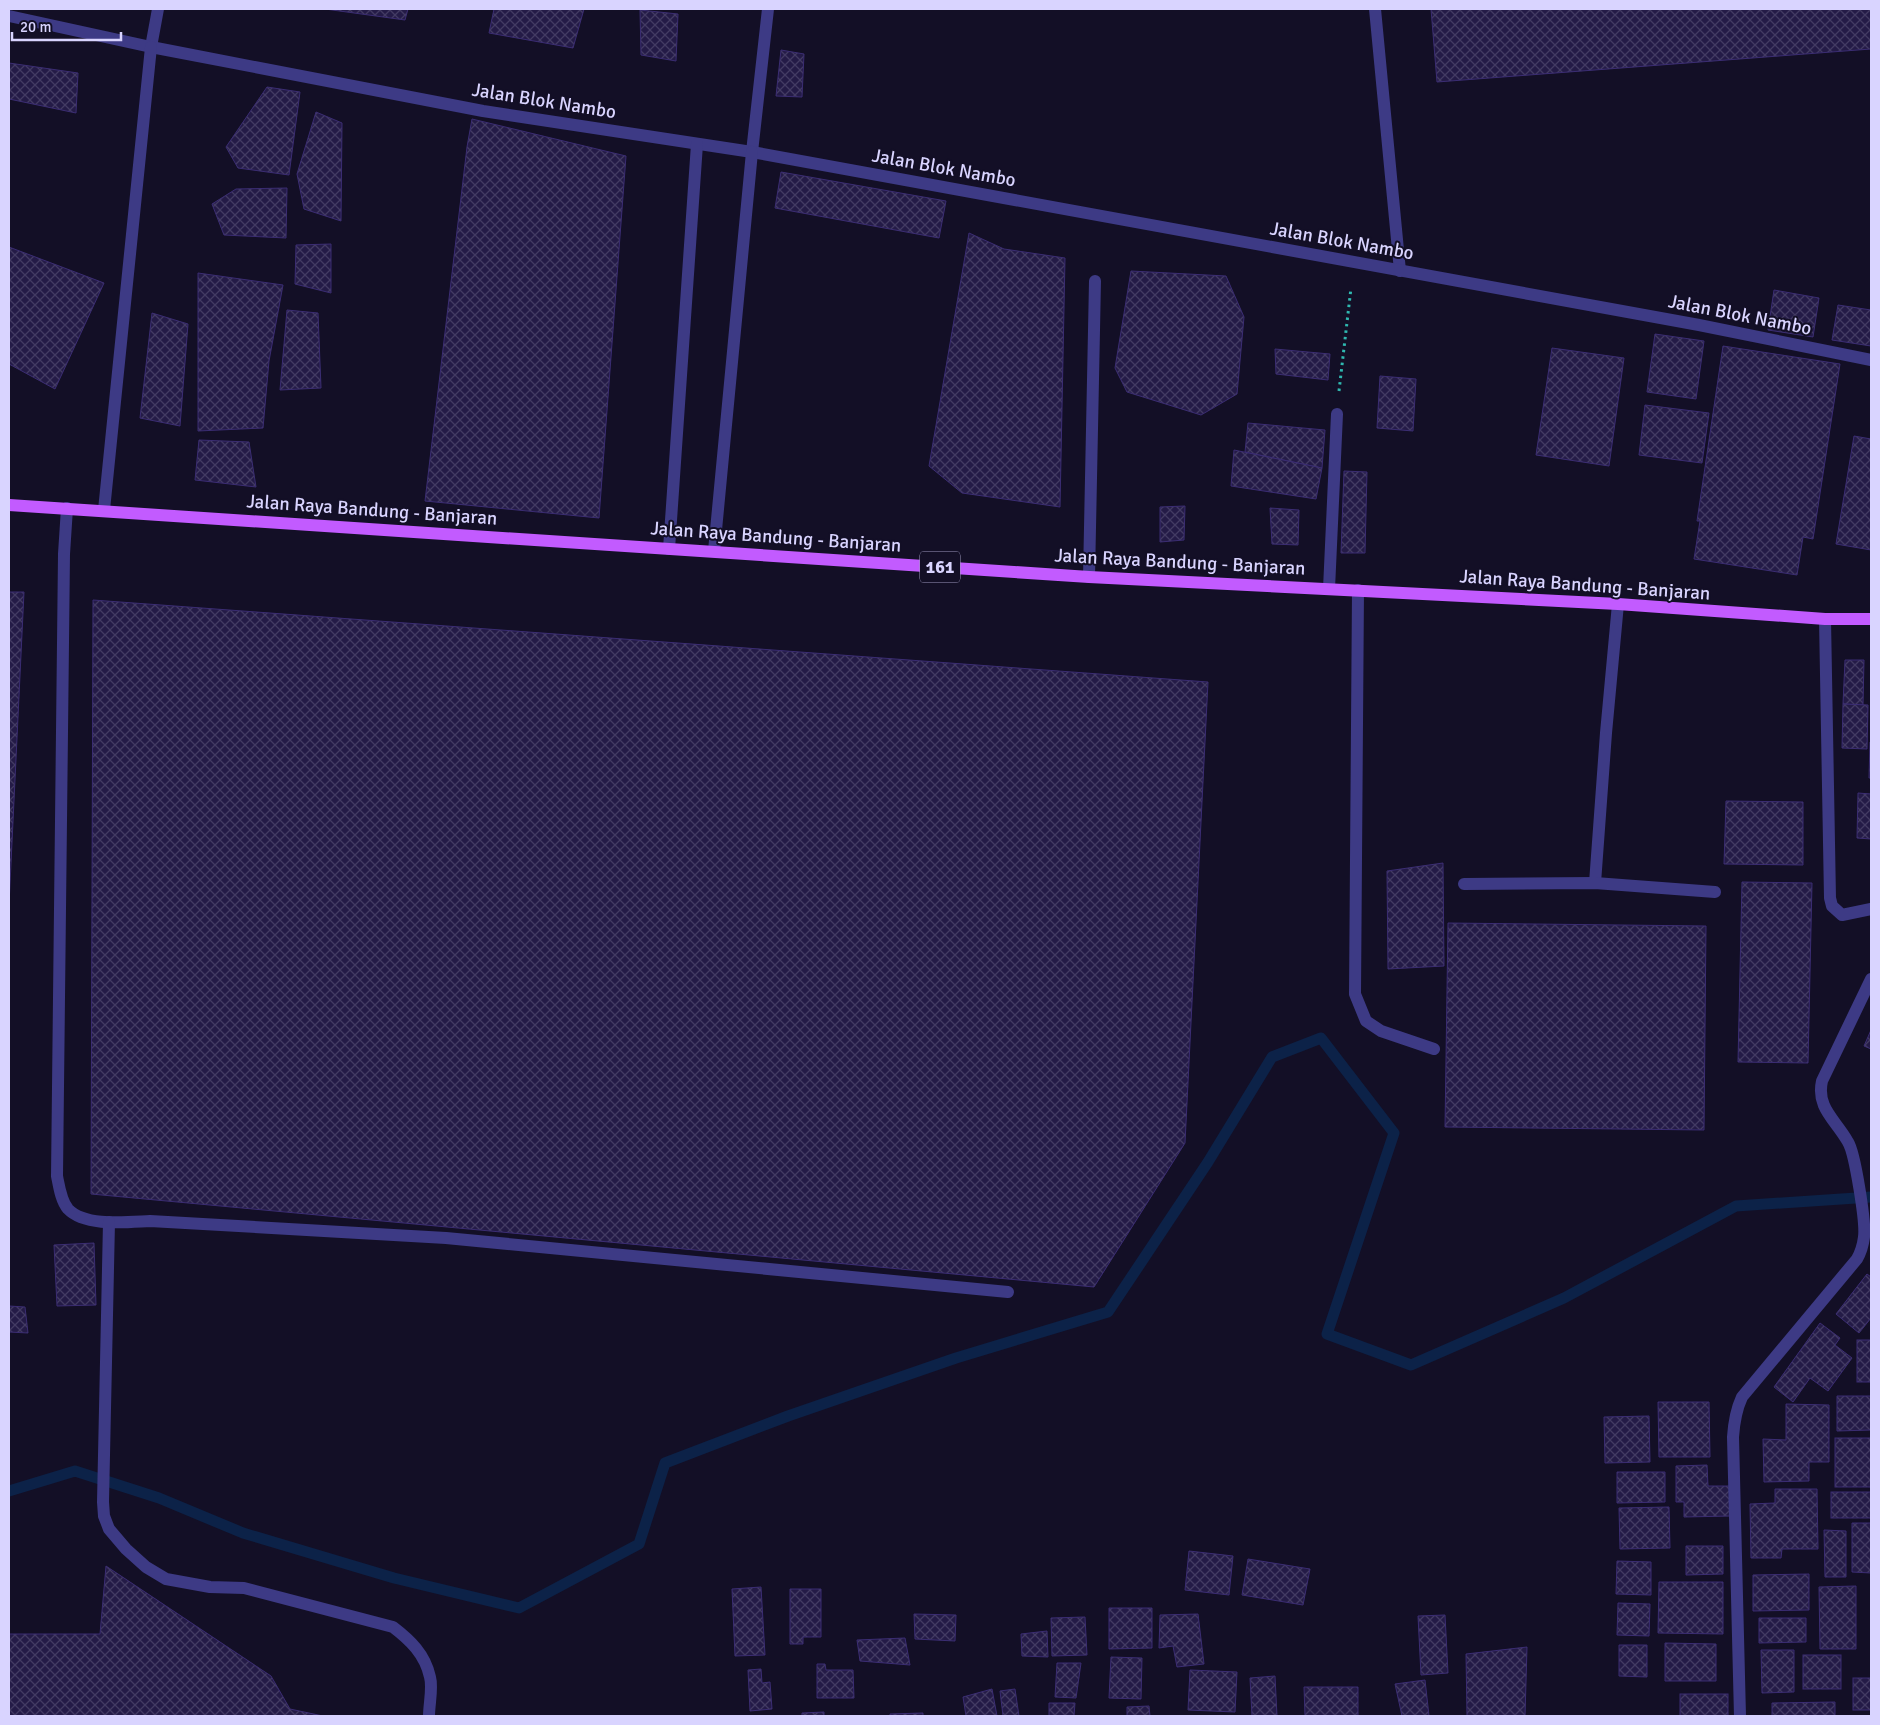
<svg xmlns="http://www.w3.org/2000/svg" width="1880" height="1725" font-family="Signika,sans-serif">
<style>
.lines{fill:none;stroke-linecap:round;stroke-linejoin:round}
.stream{stroke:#0c2248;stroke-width:11}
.building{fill:url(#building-cross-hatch);stroke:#3b2d73}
.path{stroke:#2fb8b0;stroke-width:3;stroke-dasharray:2.5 4;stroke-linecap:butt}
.service{stroke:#3d3a85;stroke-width:12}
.minor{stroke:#3d3a85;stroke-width:12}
.primary{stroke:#c25bff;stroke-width:12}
.labels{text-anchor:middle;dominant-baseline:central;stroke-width:4;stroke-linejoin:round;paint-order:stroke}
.shield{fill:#130f26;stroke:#9e99be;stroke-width:1}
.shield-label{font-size:18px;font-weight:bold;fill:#d9d4ff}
.street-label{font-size:19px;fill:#d9d4ff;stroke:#130f26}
</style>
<defs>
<pattern id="building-cross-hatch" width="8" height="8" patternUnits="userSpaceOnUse" patternTransform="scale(1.25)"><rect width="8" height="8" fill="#241b47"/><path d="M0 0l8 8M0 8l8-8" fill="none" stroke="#433b63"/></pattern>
</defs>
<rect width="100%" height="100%" fill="#130f26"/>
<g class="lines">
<!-- stream -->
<path class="stream" d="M 9,1491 L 75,1471 L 159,1498 L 243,1533 L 394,1578 L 519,1608 L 639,1544 L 665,1463 L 788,1416 L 956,1358 L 1108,1312 L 1208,1162 L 1272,1057 L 1321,1038 L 1394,1133 L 1327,1334 L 1411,1365 L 1564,1298 L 1736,1206 L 1871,1197"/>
</g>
<!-- building -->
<g class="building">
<path d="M 325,9 L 408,9 L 405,20 Z"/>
<path d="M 494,9 L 584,9 L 573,48 L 489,33 Z"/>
<path d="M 1431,9 L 1871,9 L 1871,49 L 1437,82 Z"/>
<path d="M 640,10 L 678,14 L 676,61 L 641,55 Z"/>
<path d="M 781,50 L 804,54 L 802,97 L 776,96 Z"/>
<path d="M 9,63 L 78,73 L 76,113 L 9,99 Z"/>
<path d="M 267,87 L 300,92 L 289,175 L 238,168 L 226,147 Z"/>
<path d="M 316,112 L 342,123 L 341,221 L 304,209 L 297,174 Z"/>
<path d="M 472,119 L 626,156 L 599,518 L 425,501 L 467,147 Z"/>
<path d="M 781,172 L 946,201 L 939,238 L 775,208 Z"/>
<path d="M 287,188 L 286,238 L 224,235 L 212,204 L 236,189 Z"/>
<path d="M 969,233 L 1004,249 L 1065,258 L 1060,507 L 962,493 L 929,466 Z"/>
<path d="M 331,244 L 331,293 L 295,284 L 296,245 Z"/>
<path d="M 9,247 L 104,283 L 55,389 L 9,364 Z"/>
<path d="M 1131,271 L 1226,276 L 1244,317 L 1237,394 L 1201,415 L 1127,392 L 1115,368 Z"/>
<path d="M 198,273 L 283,285 L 269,361 L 263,428 L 198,431 Z"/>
<path d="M 1774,290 L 1819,298 L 1813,337 L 1768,330 Z"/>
<path d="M 1838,305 L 1871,310 L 1871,346 L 1832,340 Z"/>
<path d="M 287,310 L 318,313 L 321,388 L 280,390 Z"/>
<path d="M 152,313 L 188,324 L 180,426 L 140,418 Z"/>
<path d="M 1655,334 L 1704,341 L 1696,399 L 1647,392 Z"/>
<path d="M 1723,346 L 1840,364 L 1813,539 L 1803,537 L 1797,575 L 1694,559 L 1700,521 L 1697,521 Z"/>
<path d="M 1552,348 L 1624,358 L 1609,466 L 1536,455 Z"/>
<path d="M 1275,349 L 1330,354 L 1328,380 L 1276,374 Z"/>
<path d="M 1380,376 L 1416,379 L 1413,431 L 1377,428 Z"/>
<path d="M 1645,405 L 1709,413 L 1702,463 L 1639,455 Z"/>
<path d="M 1248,423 L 1325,430 L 1322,468 L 1245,452 Z"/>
<path d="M 1854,436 L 1871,439 L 1871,550 L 1836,544 Z"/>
<path d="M 199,440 L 249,442 L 256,487 L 195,480 Z"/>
<path d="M 1234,450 L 1322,468 L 1316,499 L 1231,486 Z"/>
<path d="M 1344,471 L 1367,472 L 1365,553 L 1341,553 Z"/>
<path d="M 1185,506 L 1184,540 L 1160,542 L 1160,507 Z"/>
<path d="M 1270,508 L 1299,510 L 1298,545 L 1272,544 Z"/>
<path d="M 9,592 L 24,592 L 9,905 Z"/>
<path d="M 93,600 L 1208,682 L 1185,1143 L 1094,1287 L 91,1194 Z"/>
<path d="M 1845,660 L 1864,660 L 1863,705 L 1843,704 Z"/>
<path d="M 1843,704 L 1868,705 L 1867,749 L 1842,748 Z"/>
<path d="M 1870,742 L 1871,742 L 1871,778 L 1869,778 Z"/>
<path d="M 1858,793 L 1871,794 L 1871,839 L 1857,838 Z"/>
<path d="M 1726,801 L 1803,802 L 1803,865 L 1724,864 Z"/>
<path d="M 1443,863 L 1444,966 L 1388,969 L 1387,871 Z"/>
<path d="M 1742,882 L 1812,883 L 1808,1063 L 1738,1062 Z"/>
<path d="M 1448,923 L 1706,926 L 1704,1130 L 1445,1127 Z"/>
<path d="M 1871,1030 L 1871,1049 L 1864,1046 Z"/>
<path d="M 94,1243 L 96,1305 L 57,1306 L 54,1245 Z"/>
<path d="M 1867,1274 L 1871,1277 L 1871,1318 L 1859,1333 L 1836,1314 Z"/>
<path d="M 9,1306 L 25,1307 L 28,1333 L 9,1332 Z"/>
<path d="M 1820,1323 L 1840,1338 L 1835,1345 L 1852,1358 L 1828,1391 L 1810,1378 L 1793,1402 L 1774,1387 Z"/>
<rect x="1857" y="1340" width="14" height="42"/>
<path d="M 1837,1396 L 1871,1396 L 1871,1430 L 1837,1431 Z"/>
<path d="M 1658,1402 L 1709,1402 L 1710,1457 L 1659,1457 Z"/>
<path d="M 1786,1404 L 1829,1405 L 1829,1462 L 1809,1462 L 1809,1481 L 1764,1482 L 1763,1439 L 1786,1440 Z"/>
<path d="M 1649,1416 L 1650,1462 L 1605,1463 L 1604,1417 Z"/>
<rect x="1835" y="1438" width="36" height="49"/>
<path d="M 1707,1465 L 1708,1486 L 1730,1486 L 1731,1516 L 1684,1517 L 1684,1502 L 1676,1502 L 1676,1466 Z"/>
<path d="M 1617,1472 L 1665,1472 L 1665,1502 L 1617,1503 Z"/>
<path d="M 1775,1489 L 1817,1489 L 1818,1549 L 1782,1549 L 1781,1558 L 1751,1558 L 1750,1504 L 1775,1503 Z"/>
<rect x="1831" y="1492" width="40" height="26"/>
<path d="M 1669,1507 L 1670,1548 L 1620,1549 L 1619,1508 Z"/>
<path d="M 1852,1523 L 1871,1523 L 1871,1573 L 1852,1572 Z"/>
<path d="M 1824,1530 L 1846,1531 L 1846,1577 L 1825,1577 Z"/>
<path d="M 1686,1546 L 1723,1546 L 1723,1574 L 1686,1575 Z"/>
<path d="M 1189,1551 L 1233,1556 L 1229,1595 L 1185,1590 Z"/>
<path d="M 1248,1559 L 1310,1569 L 1303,1605 L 1242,1595 Z"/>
<path d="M 1617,1561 L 1651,1562 L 1651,1595 L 1616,1594 Z"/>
<path d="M 106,1566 L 271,1676 L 290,1709 L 323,1716 L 9,1716 L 9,1634 L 100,1634 Z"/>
<path d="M 1809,1574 L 1809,1610 L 1753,1611 L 1753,1575 Z"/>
<path d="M 1659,1582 L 1723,1582 L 1723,1634 L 1658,1633 Z"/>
<path d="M 1856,1586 L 1856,1649 L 1820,1649 L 1819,1587 Z"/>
<path d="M 761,1587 L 765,1655 L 735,1656 L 732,1589 Z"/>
<path d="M 790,1589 L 821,1589 L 821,1637 L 803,1637 L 803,1644 L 790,1644 Z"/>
<path d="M 1618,1603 L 1650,1604 L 1649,1636 L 1617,1635 Z"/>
<path d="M 1109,1608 L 1152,1608 L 1152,1648 L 1109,1649 Z"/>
<path d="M 914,1614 L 956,1615 L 955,1641 L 915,1639 Z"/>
<path d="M 1198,1614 L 1204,1664 L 1177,1667 L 1173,1646 L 1159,1648 L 1160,1615 Z"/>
<path d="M 1445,1615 L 1448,1673 L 1421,1675 L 1418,1616 Z"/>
<path d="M 1085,1617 L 1087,1655 L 1052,1656 L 1051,1618 Z"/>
<path d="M 1759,1618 L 1806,1618 L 1806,1642 L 1759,1643 Z"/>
<path d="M 1047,1631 L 1048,1657 L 1022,1656 L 1021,1634 Z"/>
<path d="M 905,1638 L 910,1665 L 860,1661 L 857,1640 Z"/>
<path d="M 1665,1643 L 1716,1644 L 1716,1681 L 1665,1681 Z"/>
<path d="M 1619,1645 L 1647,1645 L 1647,1677 L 1619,1676 Z"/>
<path d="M 1527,1647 L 1525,1716 L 1467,1716 L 1466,1654 Z"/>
<path d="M 1761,1650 L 1794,1650 L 1794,1692 L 1762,1693 Z"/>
<rect x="1803" y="1655" width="38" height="34"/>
<path d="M 1111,1657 L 1142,1658 L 1141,1699 L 1109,1698 Z"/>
<path d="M 1057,1663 L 1081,1663 L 1076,1698 L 1055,1697 Z"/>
<path d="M 817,1664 L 825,1664 L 826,1670 L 853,1670 L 854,1698 L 817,1698 Z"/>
<path d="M 761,1669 L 762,1683 L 770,1682 L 772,1709 L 750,1711 L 748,1670 Z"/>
<path d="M 1190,1670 L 1237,1672 L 1235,1712 L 1188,1710 Z"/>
<path d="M 1275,1676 L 1277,1716 L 1252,1716 L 1250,1678 Z"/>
<rect x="1853" y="1678" width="18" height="32"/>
<path d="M 1425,1680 L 1429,1716 L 1402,1716 L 1395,1684 Z"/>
<path d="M 1304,1687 L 1358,1687 L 1358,1716 L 1305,1716 Z"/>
<path d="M 992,1689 L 997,1716 L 966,1716 L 963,1697 Z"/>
<path d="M 1015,1689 L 1019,1716 L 1003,1716 L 1000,1691 Z"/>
<rect x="1680" y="1694" width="48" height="22"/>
<path d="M 1835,1702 L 1835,1716 L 1772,1716 L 1772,1703 Z"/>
<path d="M 1049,1703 L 1075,1703 L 1074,1716 L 1049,1716 Z"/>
<path d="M 1149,1706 L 1150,1716 L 1127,1716 L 1127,1707 Z"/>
<path d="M 824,1712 L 824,1716 L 802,1716 L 802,1713 Z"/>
<path d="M 923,1713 L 923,1716 L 890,1716 L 890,1714 Z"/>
</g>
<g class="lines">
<!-- path -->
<path class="path" d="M 1339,391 L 1351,288"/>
<!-- service -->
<g class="service">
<path d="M 1375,9 L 1400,271"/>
<path d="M 151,47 L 158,9"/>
<path d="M 752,152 L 768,9"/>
<path d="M 67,508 L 64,554 L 57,1176 C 59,1186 61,1201 68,1209 C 85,1227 127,1222 150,1221 L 446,1238 L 1008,1292"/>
<path d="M 1089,577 L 1095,281"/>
<path d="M 109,1222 L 103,1502 L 104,1516 L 109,1529 L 126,1549 L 146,1567 L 166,1579 L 210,1587 L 244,1588 L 393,1627 C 410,1640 425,1654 430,1677 C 433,1688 429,1704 429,1716"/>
</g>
<!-- minor -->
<g class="minor">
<path d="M 9,16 L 151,47 L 483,111 L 752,152 L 1699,325 L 1871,360"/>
<path d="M 104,510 L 151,47"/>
<path d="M 669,549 L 697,144"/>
<path d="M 714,551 L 752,152"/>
<path d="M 1329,589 L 1337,414"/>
<path d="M 1358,590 L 1355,994 L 1366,1021 L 1381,1031 L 1434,1049"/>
<path d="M 1825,619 L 1830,898 L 1832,906 L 1842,915 L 1871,909"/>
<path d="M 1595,883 L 1606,733 L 1618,604"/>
<path d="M 1464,884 L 1595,883 L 1715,892"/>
<path d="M 1740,1716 L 1733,1437 C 1734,1422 1736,1410 1742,1397 L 1857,1259 C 1861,1252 1863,1245 1864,1237 C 1866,1223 1855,1153 1848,1142 C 1836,1120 1816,1108 1822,1081 L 1871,979"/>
</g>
<!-- primary -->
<path class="primary" d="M 9,505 L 1089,577 L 1618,604 L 1825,619 L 1871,619"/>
</g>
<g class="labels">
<!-- shield labels -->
<rect class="shield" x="920" y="551.5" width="40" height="31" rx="4"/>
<g class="shield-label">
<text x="940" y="567">161</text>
</g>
<!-- street labels -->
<g class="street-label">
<text transform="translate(544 101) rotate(9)">Jalan Blok Nambo</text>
<text transform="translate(944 168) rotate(10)">Jalan Blok Nambo</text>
<text transform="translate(1342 241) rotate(10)">Jalan Blok Nambo</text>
<text transform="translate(1740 315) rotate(11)">Jalan Blok Nambo</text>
<text transform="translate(372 510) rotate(4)">Jalan Raya Bandung - Banjaran</text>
<text transform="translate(776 537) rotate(4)">Jalan Raya Bandung - Banjaran</text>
<text transform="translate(1180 562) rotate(3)">Jalan Raya Bandung - Banjaran</text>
<text transform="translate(1585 585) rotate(4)">Jalan Raya Bandung - Banjaran</text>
</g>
</g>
<!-- border -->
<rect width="1880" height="1725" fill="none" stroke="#d9d4ff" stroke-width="20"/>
<!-- scale -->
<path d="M12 32v8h109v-8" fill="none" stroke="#d9d4ff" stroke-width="2.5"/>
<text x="20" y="32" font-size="15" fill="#d9d4ff" stroke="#130f26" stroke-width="4" paint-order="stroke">20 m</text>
</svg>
